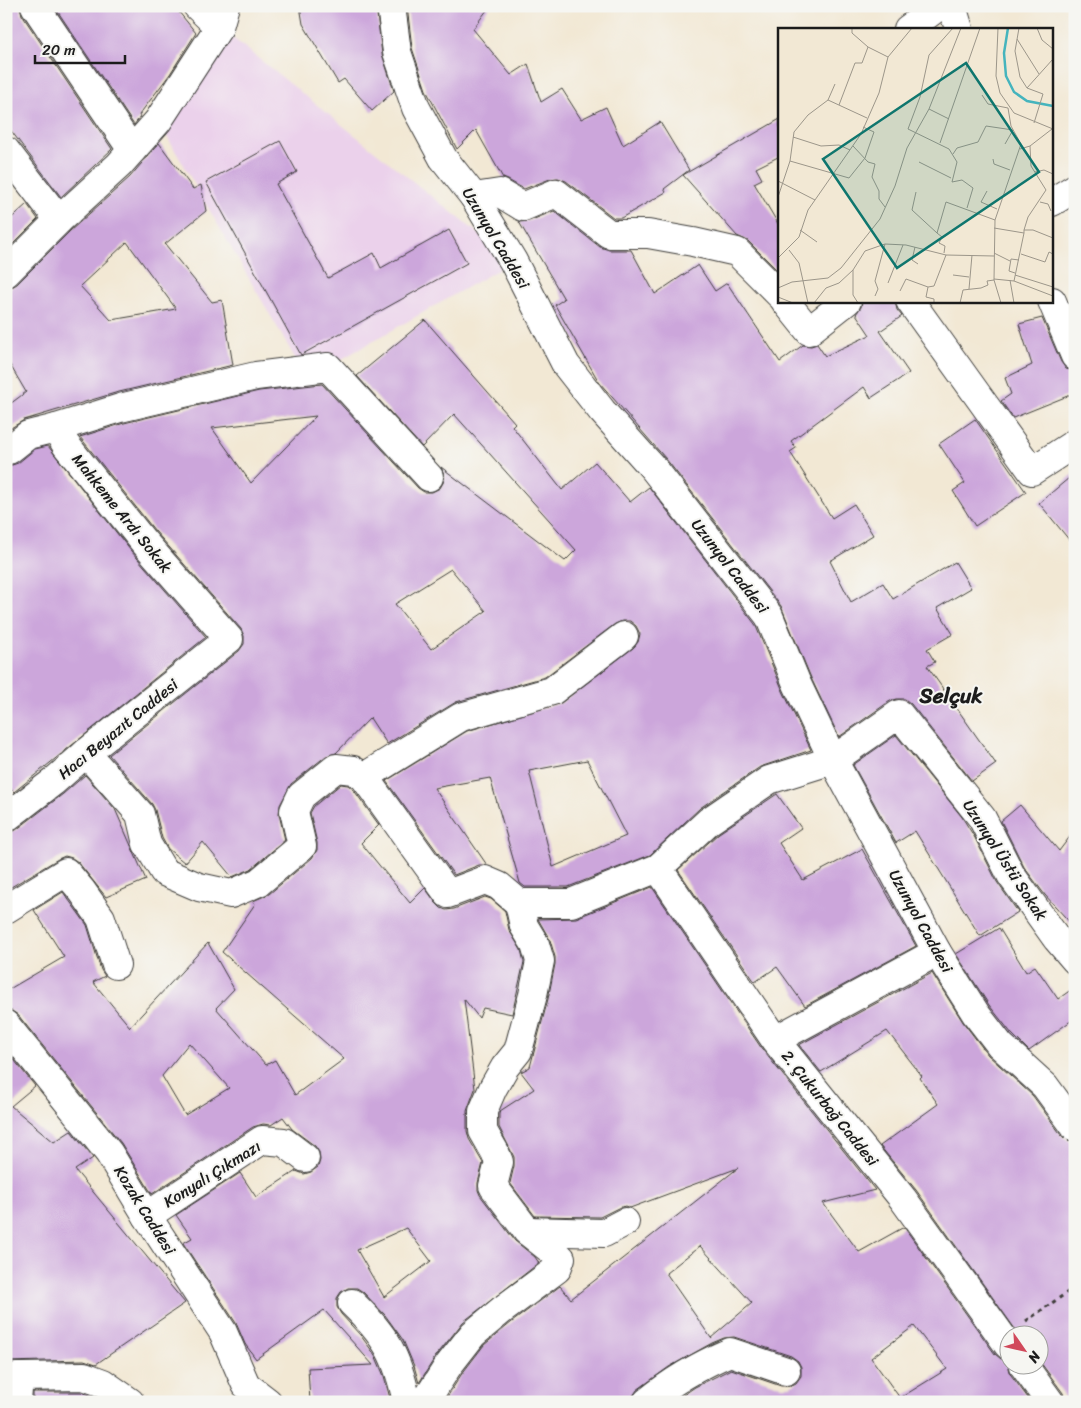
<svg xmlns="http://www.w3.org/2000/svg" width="1081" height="1408" font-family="Sriracha,sans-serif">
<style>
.built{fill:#ebd1eb}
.building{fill:#cca6db;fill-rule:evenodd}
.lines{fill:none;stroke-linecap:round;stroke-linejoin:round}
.minor-casing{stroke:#3c3b38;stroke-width:30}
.path{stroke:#3c3b38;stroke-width:3;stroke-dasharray:4 4;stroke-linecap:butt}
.minor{stroke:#fff;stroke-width:28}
.labels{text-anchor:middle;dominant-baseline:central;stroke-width:4;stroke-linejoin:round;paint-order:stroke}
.street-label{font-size:16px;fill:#1c1c1c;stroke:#f6f6f2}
.district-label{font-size:21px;font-weight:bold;fill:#1c1c1c;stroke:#f6f6f2}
.inset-river{fill:none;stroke:#45b4bd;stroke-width:2.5}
.inset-road{fill:none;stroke:#9c968a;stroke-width:1}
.view{fill:#0f766e;fill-opacity:0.15;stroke:#0f766e;stroke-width:2.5}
.inset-edge{fill:none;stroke:#1c1c1c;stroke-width:2.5}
</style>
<rect width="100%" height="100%" fill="#f6f6f2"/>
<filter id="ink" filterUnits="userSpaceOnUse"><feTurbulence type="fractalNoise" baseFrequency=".02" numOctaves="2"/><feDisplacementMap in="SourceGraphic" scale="10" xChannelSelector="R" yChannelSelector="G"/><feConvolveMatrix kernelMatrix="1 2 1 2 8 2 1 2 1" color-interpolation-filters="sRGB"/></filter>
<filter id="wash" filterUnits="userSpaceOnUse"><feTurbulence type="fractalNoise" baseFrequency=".0096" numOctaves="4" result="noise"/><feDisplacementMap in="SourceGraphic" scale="20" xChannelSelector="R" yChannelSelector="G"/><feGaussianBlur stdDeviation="1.12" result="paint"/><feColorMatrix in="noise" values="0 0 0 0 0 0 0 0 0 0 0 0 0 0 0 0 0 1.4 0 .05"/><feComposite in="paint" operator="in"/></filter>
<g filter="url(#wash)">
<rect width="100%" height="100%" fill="#f2e8d4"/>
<!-- built -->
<path class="built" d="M 219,27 L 513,261 L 328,367 L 302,370 L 158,121 Z"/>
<g id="blocks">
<!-- building -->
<g class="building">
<path d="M 6,6 L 20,6 L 22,15 L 112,149 L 61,197 L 6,124 Z"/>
<path d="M 54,6 L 174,6 L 196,33 L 170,74 L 139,115 L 140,117 L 134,125 Z"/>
<path d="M 300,6 L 376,6 L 382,54 L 394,91 L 372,111 L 344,79 L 338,83 L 303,24 Z"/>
<path d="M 407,6 L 490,6 L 473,29 L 511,75 L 528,64 L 541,102 L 562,89 L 581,119 L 606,107 L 623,145 L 660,122 L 689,170 L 664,189 L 666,192 L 621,218 L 614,218 L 566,181 L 558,178 L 550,179 L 524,189 L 508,180 L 503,178 L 476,130 L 457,149 L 426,90 L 412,48 Z"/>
<path d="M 780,119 L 780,156 L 756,168 L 762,179 L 754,183 L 780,227 L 780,273 L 748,241 L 737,236 L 683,175 Z"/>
<path d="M 280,141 L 297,172 L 276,184 L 328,278 L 374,253 L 381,268 L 449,230 L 467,263 L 301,355 L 206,182 Z"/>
<path d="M 159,143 L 193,189 L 201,185 L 206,211 L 165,244 L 212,302 L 222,300 L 233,365 L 115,393 L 24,420 L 6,431 L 6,407 L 26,392 L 6,358 L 6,288 L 10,288 L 17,284 L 70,231 L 130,177 ZM 127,242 L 176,309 L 111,320 L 80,286 Z"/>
<path d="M 27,204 L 38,219 L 6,251 L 6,223 Z"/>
<path d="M 554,211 L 600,247 L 609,250 L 631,250 L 655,294 L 698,265 L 715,291 L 727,283 L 780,362 L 803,345 L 811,346 L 817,344 L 825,356 L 870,335 L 856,314 L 861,307 L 862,301 L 895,301 L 897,310 L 902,316 L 880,331 L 909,373 L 871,398 L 864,387 L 791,441 L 796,448 L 790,452 L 832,518 L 854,504 L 873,535 L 830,561 L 851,602 L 883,583 L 893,599 L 955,562 L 971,588 L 937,608 L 953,634 L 927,649 L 935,662 L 927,666 L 996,764 L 972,781 L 911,704 L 905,699 L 897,699 L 890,701 L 839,737 L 811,678 L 781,606 L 666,459 L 599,382 L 555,305 L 564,299 L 519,222 L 529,221 Z"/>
<path d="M 1042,318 L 1061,362 L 1066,369 L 1075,371 L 1075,393 L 1013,418 L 1001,401 L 1011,394 L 1005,378 L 1032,365 L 1019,324 Z"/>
<path d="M 425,320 L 515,423 L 512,426 L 562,490 L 595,462 L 630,502 L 649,487 L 755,624 L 783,691 L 811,750 L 760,767 L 700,808 L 650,855 L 568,887 L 525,887 L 520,883 L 490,778 L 434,788 L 487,865 L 479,865 L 454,875 L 386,781 L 467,731 L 561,703 L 633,648 L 638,642 L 640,634 L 636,626 L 630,621 L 622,621 L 615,624 L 545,677 L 456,702 L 387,744 L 370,718 L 336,753 L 326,756 L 291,784 L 280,805 L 279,814 L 285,840 L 251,869 L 232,877 L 203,842 L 185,863 L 168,849 L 162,838 L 155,810 L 152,804 L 109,755 L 239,651 L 244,644 L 244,636 L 241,629 L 155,531 L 80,437 L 124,423 L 259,391 L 322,384 L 418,488 L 424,492 L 432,492 L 440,488 L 444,481 L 444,474 L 441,467 L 565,561 L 576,550 L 454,414 L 422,447 L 357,376 ZM 316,416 L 251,483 L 212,428 ZM 451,569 L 486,611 L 431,649 L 395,604 ZM 587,760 L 626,836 L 553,867 L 529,771 Z"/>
<path d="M 975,419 L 1026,492 L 975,526 L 953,491 L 965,483 L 939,444 Z"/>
<path d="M 48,446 L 131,551 L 206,637 L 14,792 L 6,783 L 6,465 L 12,465 L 18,463 L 35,449 Z"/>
<path d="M 1075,473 L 1075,547 L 1039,503 Z"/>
<path d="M 896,735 L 962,817 L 975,838 L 997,882 L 1018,912 L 980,936 L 915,831 L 896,843 L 853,765 Z"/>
<path d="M 85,775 L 115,809 L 146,880 L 106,897 L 78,862 L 72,858 L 65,856 L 58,859 L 6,890 L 6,833 L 16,830 L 63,794 Z"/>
<path d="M 341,784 L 348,785 L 353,789 L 379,825 L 361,843 L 410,903 L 425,888 L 436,903 L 441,908 L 446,910 L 454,909 L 485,897 L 491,899 L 505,911 L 509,930 L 521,950 L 524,962 L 512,1014 L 483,1008 L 479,1018 L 464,999 L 475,1089 L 467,1111 L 467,1131 L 469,1139 L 483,1163 L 478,1183 L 478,1190 L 480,1195 L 515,1241 L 535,1257 L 539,1263 L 463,1322 L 436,1356 L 419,1383 L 414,1366 L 403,1340 L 385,1315 L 363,1292 L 357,1288 L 348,1288 L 341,1292 L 337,1298 L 337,1307 L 341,1314 L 361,1336 L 375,1355 L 384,1376 L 391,1402 L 310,1402 L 308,1368 L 373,1365 L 324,1310 L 256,1359 L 245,1344 L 236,1323 L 183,1243 L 192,1238 L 176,1215 L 240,1173 L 256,1197 L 296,1171 L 304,1174 L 311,1172 L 318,1167 L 320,1160 L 319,1152 L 315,1146 L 292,1129 L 283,1117 L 271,1125 L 263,1124 L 253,1127 L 152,1194 L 121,1143 L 18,1015 L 12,1011 L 6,1010 L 6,991 L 64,957 L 34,910 L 63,892 L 87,925 L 101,970 L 105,976 L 93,982 L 130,1027 L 208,943 L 234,989 L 216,1008 L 266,1065 L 275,1060 L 295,1095 L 344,1059 L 222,952 L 255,904 L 253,901 L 269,894 L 312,858 L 317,850 L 317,843 L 310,813 L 314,806 ZM 189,1043 L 229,1088 L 185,1115 L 162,1076 ZM 406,1228 L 431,1261 L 384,1297 L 357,1250 Z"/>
<path d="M 777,794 L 801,828 L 779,843 L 803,880 L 862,849 L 916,946 L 805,1006 L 777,967 L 755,982 L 678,870 L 719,833 Z"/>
<path d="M 1020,805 L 1059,851 L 1075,830 L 1075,928 L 1045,895 L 1024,867 L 1001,821 Z"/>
<path d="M 652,887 L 762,1049 L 875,1190 L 823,1203 L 859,1252 L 904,1227 L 995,1354 L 1001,1359 L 1008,1360 L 1009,1368 L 1011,1375 L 1031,1402 L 673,1402 L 695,1387 L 731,1369 L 781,1386 L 790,1386 L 796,1383 L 801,1376 L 801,1367 L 798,1361 L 791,1356 L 734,1337 L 724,1338 L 712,1343 L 669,1367 L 637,1390 L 633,1396 L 632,1402 L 444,1402 L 461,1375 L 484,1345 L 512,1322 L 560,1286 L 571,1299 L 738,1168 L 630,1208 L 625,1206 L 618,1208 L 600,1217 L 535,1216 L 510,1183 L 514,1166 L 514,1157 L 499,1127 L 499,1114 L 500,1111 L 534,1089 L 521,1072 L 530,1067 L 548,999 L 555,964 L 555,957 L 550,940 L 538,919 L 576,918 ZM 700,1246 L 752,1303 L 711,1338 L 666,1273 ZM 914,1326 L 947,1369 L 900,1398 L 871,1358 Z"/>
<path d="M 999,928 L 1026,972 L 1035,966 L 1058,999 L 1075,987 L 1075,1018 L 1029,1051 L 1012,1034 L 989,1005 L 956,954 Z"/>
<path d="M 932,973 L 963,1022 L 988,1055 L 1033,1096 L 1062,1136 L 1071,1142 L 1075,1146 L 1075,1402 L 1065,1402 L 1063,1393 L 1038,1359 L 1038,1336 L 1020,1336 L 916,1190 L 880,1146 L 938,1104 L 920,1078 L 922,1076 L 887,1031 L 821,1072 L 799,1045 Z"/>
<path d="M 6,1050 L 35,1086 L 11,1106 L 54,1142 L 71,1131 L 93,1158 L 75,1170 L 185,1303 L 96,1364 L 84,1360 L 6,1362 Z"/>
<path d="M 33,1392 L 81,1392 L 96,1397 L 102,1402 L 33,1402 Z"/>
</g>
</g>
</g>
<g filter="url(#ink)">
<use href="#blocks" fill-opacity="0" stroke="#3c3b38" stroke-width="1"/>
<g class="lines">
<!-- minor casing -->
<g class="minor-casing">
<g id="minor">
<path d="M 35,6 L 132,150"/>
<path d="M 197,6 L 219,27"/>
<path d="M 391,6 L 397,52 L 416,108 L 443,158 L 474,197 L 513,261 L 566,365 L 602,411 L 654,469 L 769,616 L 797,684 L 833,760 L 937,952 L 976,1014 L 1000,1045 L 1045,1086 L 1075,1127"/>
<path d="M 952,6 L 959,29"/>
<path d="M 908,29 L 939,6"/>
<path d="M 6,151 L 59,220"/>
<path d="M 474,197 L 500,193 L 523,207 L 556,193 L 609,234 L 648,234 L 693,242 L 737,252 L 780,295"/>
<path d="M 1052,202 L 1075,188"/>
<path d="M 6,273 L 59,220 L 119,165 L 158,121 L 219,27 L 225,6"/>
<path d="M 785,301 L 809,331 L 847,301"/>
<path d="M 910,301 L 1032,471 L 1075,443"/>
<path d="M 1052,301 L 1075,356"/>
<path d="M 56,428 L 120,408 L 256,376 L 328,367 L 429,477"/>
<path d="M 6,446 L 9,450 L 28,435 L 56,428 L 66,445 L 143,541 L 229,639 L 86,753 L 53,782 L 6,818"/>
<path d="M 86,753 L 140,814 L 147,844 L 164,872 L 199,887 L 231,894 L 259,882 L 302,846 L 294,811 L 301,796 L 336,768 L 353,770 L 364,777 L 448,894 L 485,880 L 499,886 L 519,903 L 571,903 L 658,868 L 709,821 L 769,780 L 833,760 L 899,714 L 982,818 L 1011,875 L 1057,939 L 1075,960"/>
<path d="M 364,777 L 461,717 L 552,691 L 624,636"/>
<path d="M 658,868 L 775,1040 L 903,1199 L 1008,1345"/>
<path d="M 6,909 L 66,872 L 82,891 L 101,918 L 116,965"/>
<path d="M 6,1025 L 109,1153 L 147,1216 L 223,1332 L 246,1385 L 268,1402"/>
<path d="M 775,1040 L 937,952"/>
<path d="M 147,1216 L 262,1140 L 284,1142 L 305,1158"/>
<path d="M 527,1231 L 604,1233 L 625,1222"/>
<path d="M 352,1303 C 386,1336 397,1355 407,1402"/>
<path d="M 1024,1366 L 1050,1402"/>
<path d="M 6,1378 L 19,1377 L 84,1376 L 103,1383 L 130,1402"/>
<path d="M 17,1402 L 19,1377"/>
<path d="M 425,1402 L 448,1366 L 473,1334 L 502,1310 L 557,1269 L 561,1258 L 527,1231 L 493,1186 L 499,1162 L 495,1152 L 483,1131 L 483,1111 L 493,1088 L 505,1067 L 518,1051 L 533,995 L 540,961 L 535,944 L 524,926 L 519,903"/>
<path d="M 647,1402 C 673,1380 700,1365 730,1352 L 786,1371"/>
</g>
</g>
<!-- path -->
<path class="path" d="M 1026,1321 L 1075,1287"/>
<!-- minor -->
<use href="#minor" class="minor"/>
</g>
</g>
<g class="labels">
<!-- street labels -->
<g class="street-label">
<text transform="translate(496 238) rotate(59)">Uzunyol Caddesi</text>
<text transform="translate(122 513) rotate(51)">Mahkeme Ardı Sokak</text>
<text transform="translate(730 566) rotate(52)">Uzunyol Caddesi</text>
<text transform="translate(118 729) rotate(-39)">Hacı Beyazıt Caddesi</text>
<text transform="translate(1005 860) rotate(57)">Uzunyol Üstü Sokak</text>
<text transform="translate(921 921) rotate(61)">Uzunyol Caddesi</text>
<text transform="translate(830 1108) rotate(51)">2. Çukurbağ Caddesi</text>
<text transform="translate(212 1174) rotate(-32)">Konyalı Çıkmazı</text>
<text transform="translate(145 1210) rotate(58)">Kozak Caddesi</text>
</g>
<!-- district labels -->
<g class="district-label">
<text x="951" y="696">Selçuk</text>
</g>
</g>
<!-- overview -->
<g transform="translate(778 28)">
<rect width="275" height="275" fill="#f2e8d4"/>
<path class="inset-river" d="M 230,0 L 226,25 L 228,48 L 236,64 L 249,73 L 275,78"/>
<path class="inset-road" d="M 74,0 L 74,5 L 90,19M 175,0 L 151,27 L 142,69 L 130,101 L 171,121 L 179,134 L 174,154 L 184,152 L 195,160 L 189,180M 220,0 L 218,48 L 222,65 L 236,85 L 275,101M 241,0 L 237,23 L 242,49 L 249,60 L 265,66 L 256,95M 259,0 L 264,12 L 275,21M 239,11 L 261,46M 249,60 L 275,31M 204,67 L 210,76 L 230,80 L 233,98 L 243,116 L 217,192 L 216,252 L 223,275M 50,72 L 89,90M 61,77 L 77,35 L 84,35 L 90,19 L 110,29M 151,81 L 171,91M 15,109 L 43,118 L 61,117 L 72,122M 162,115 L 202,0M 227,116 L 235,102M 75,118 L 90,134 L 97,136 L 94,149 L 101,163 L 101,171 L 107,179M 242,121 L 252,118 L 274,101M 175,126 L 179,120 L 200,114 L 208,98 L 235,102M 215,131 L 216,136 L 232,142M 12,133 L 71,150 L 87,130 L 96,104 L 85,99M 141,134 L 173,150M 257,144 L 266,142 L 275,146M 0,153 L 37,172M 209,163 L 203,174 L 219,181M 138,164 L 134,182 L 159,205M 0,169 L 12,133 L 16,104 L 30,87 L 50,72 L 57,56M 262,174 L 270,176 L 273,183M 216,200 L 246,205 L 246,202 L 255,202 L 275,210M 22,202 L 39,214M 246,202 L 250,189 L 268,162 L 253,138 L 252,118M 137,219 L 134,232 L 140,236M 11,222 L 21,235 L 30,275M 166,225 L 167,218 L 161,215 L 164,209 L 159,205 L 168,174 L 217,192M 216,225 L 232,233M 243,226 L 267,234 L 271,224 L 275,226M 0,230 L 21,209 L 30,182 L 83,106 L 101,65 L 110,29 L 134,0M 75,242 L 75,267 L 80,275M 237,245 L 231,243 L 233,231 L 241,232M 175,247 L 191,249M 237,247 L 275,259M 216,251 L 236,253 L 275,268M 232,252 L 236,275M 236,253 L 246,205M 110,255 L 125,217M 0,260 L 14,254 L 50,250 L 63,240 L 102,191 L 117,158 L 129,120 L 151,81 L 183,0M 191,261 L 194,227M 122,263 L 128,251 L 150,259M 97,268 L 100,261 L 97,253 L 107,216M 0,269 L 15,275M 36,275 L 48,260 L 61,255 L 75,242 L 87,223 L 107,216 L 128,217 L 168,227 L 216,228M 156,275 L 156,271 L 148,269 L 150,259 L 156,258 L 168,227M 182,275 L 185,262 L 203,260 L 210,257 L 209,253 L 216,252"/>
<path class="view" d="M 188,35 L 261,144 L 119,240 L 45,131 Z"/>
<rect width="275" height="275" class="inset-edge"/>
</g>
<!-- margin -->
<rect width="1081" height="1408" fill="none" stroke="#f6f6f2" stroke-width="25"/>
<!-- north arrow -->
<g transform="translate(1024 1350) rotate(124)"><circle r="24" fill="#f6f6f2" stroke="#9f9f9c"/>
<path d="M0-4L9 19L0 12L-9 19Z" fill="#d1495b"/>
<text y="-8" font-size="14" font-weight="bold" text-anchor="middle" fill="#1c1c1c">N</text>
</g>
<!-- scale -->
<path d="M35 55v8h90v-8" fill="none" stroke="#1c1c1c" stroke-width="2.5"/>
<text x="42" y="55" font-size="15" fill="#1c1c1c" stroke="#f6f6f2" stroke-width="4" paint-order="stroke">20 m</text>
</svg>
